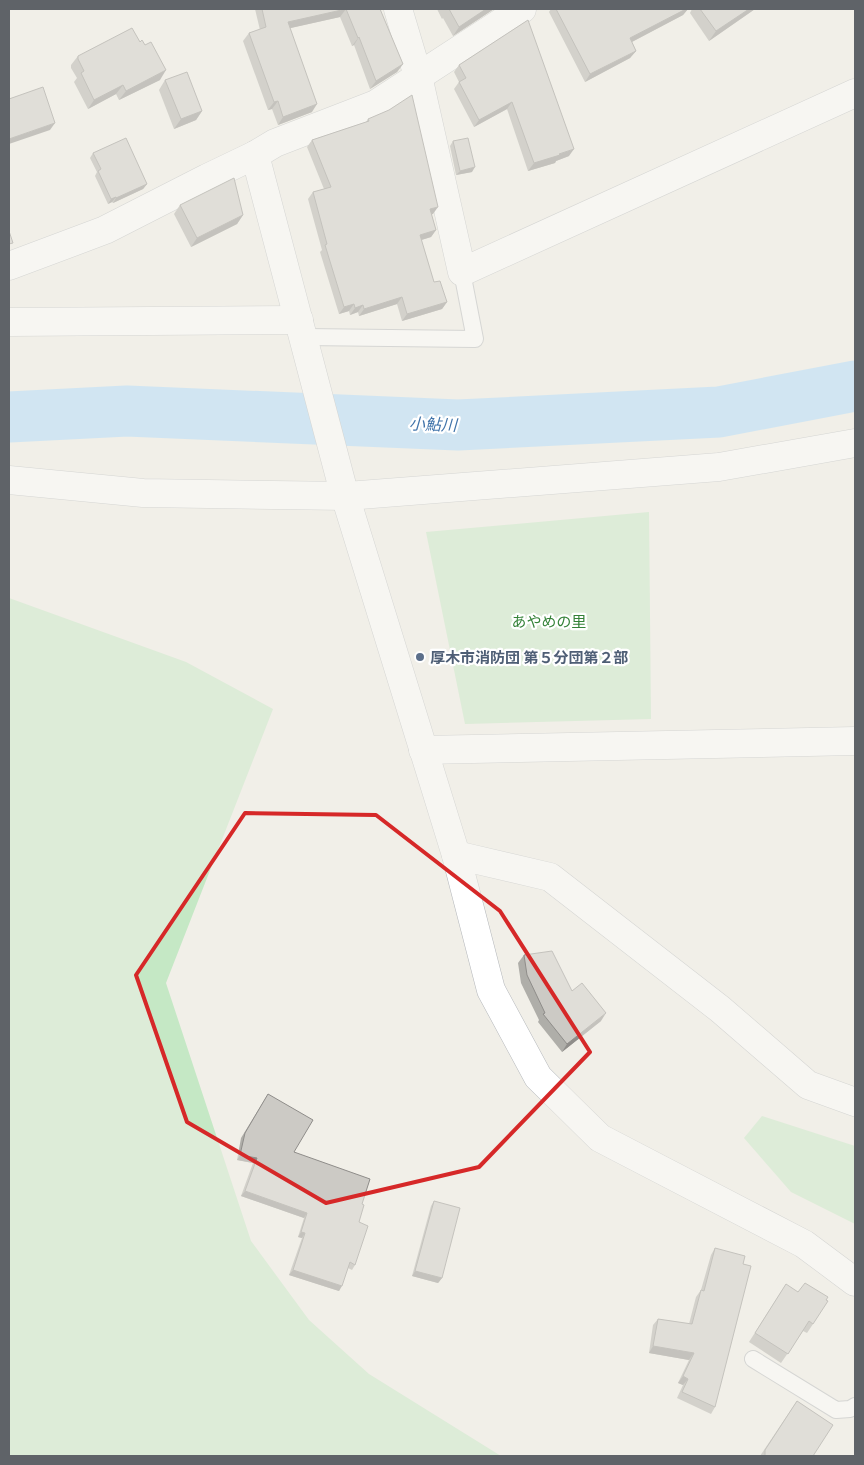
<svg xmlns="http://www.w3.org/2000/svg" width="864" height="1465" font-family="Ubuntu,'Noto Sans JP',sans-serif">
<style>
.green{fill:#c5e8c5}
.lines{fill:none;stroke-linecap:round;stroke-linejoin:round}
.river{stroke:#aadaff;stroke-width:51}
.lane-casing{stroke:#b5b8bc;stroke-width:18}
.street-casing{stroke:#b5b8bc;stroke-width:29}
.lane{stroke:#fff;stroke-width:16}
.street{stroke:#fff;stroke-width:28}
.wall{fill:#afaea9}
.shaded-wall{fill:#8f8d8a}
.building{fill:#cccac5;stroke:#8f8d8a}
.marked{fill:none;stroke:#d62828;stroke-width:4;stroke-linejoin:round}
.service-dot{fill:#5c6f8a;stroke:#fff;stroke-width:2}
.labels{text-anchor:middle;dominant-baseline:central;stroke-width:4.5;stroke-linejoin:round;paint-order:stroke}
.park-label{font-size:15px;fill:#348238;stroke:#fff}
.service-label{font-size:15px;font-weight:bold;fill:#4e5e75;stroke:#fff;text-anchor:start}
.water-label{font-size:16px;font-style:italic;fill:#4174aa;stroke:#fff}
</style>
<rect width="100%" height="100%" fill="#f1efe8"/>
<!-- green -->
<g class="green">
<path d="M 649,512 L 651,719 L 465,724 L 426,532 Z"/>
<path d="M 9,598 L 186,662 L 273,709 L 166,983 L 251,1241 L 309,1320 L 369,1374 L 501,1456 L 9,1456 Z"/>
<path d="M 762,1116 L 855,1146 L 855,1224 L 791,1192 L 744,1138 Z"/>
</g>
<g class="lines">
<!-- river -->
<path class="river" d="M 9,417 L 127,411 L 458,425 L 719,412 L 855,386"/>
<!-- lane casing -->
<g class="lane-casing">
<g id="lane">
<path d="M 304,337 L 475,339 L 462,272"/>
<path d="M 753,1359 L 836,1410 L 850,1409 L 855,1406"/>
</g>
</g>
<!-- street casing -->
<g class="street-casing">
<g id="street">
<path d="M 398,9 L 418,76 L 462,272 L 855,93"/>
<path d="M 255,155 L 343,489 L 456,855 L 491,990 L 538,1077 L 600,1138 L 804,1244 L 855,1282"/>
<path d="M 9,266 L 105,230 L 207,178 L 255,155 L 275,143 L 376,104 L 522,9"/>
<path d="M 9,322 L 299,320"/>
<path d="M 9,480 L 143,493 L 347,496 L 719,467 L 855,443"/>
<path d="M 423,750 L 855,741"/>
<path d="M 456,855 L 550,877 L 720,1009 L 808,1085 L 855,1102"/>
</g>
</g>
<!-- lane -->
<use href="#lane" class="lane"/>
<!-- street -->
<use href="#street" class="street"/>
</g>
<!-- wall -->
<g class="wall">
<path d="M 255,9 L 380,9 L 403,64 L 397,72 L 370,89 L 354,45 L 352,46 L 340,17 L 290,28 L 312,112 L 278,125 L 272,109 L 268,110 L 243,41 L 249,33 L 260,30 Z"/>
<path d="M 437,9 L 494,9 L 453,36 L 443,18 L 442,19 Z"/>
<path d="M 551,9 L 688,9 L 683,15 L 632,42 L 636,51 L 630,58 L 585,82 L 549,12 Z"/>
<path d="M 692,9 L 755,9 L 709,41 L 690,13 Z"/>
<path d="M 528,20 L 569,156 L 556,161 L 555,163 L 528,171 L 507,109 L 474,127 L 454,89 L 459,82 L 454,72 L 459,65 Z"/>
<path d="M 78,56 L 160,80 L 119,100 L 116,94 L 88,109 L 74,82 L 77,78 L 71,68 L 71,65 Z"/>
<path d="M 165,80 L 202,111 L 196,120 L 174,129 L 159,90 Z"/>
<path d="M 368,119 L 433,214 L 431,214 L 436,230 L 431,237 L 421,240 L 434,282 L 447,302 L 442,309 L 402,321 L 397,304 L 359,316 L 358,312 L 350,315 L 349,311 L 339,314 L 320,252 L 322,250 L 308,199 L 313,192 L 324,189 L 307,147 L 312,140 L 366,122 Z"/>
<path d="M 453,141 L 472,172 L 456,175 L 450,146 Z"/>
<path d="M 93,153 L 147,184 L 143,189 L 113,203 L 112,202 L 108,204 L 95,176 L 97,172 L 90,158 Z"/>
<path d="M 180,205 L 243,215 L 237,224 L 191,247 L 174,214 Z"/>
<path d="M 524,955 L 572,991 L 601,1021 L 562,1052 L 538,1022 L 539,1020 L 521,983 L 518,963 Z"/>
<path d="M 268,1094 L 294,1152 L 362,1204 L 359,1222 L 355,1265 L 352,1270 L 348,1268 L 339,1291 L 289,1275 L 302,1238 L 298,1237 L 304,1218 L 241,1196 L 253,1163 L 237,1160 L 241,1138 Z"/>
<path d="M 434,1201 L 442,1278 L 438,1283 L 412,1276 L 431,1206 Z"/>
<path d="M 715,1248 L 715,1407 L 711,1414 L 677,1398 L 683,1385 L 678,1383 L 689,1360 L 649,1353 L 653,1325 L 658,1319 L 689,1324 L 696,1297 L 701,1290 L 711,1255 Z"/>
<path d="M 786,1284 L 813,1324 L 807,1333 L 803,1331 L 781,1363 L 749,1342 Z"/>
<path d="M 797,1401 L 813,1456 L 760,1456 Z"/>
</g>
<!-- shaded-wall -->
<g class="shaded-wall">
<path d="M 346,9 L 340,17 L 282,30 L 288,22 Z"/>
<path d="M 486,9 L 494,9 L 453,36 L 459,27 Z"/>
<path d="M 686,9 L 688,9 L 683,15 L 624,46 L 630,38 Z"/>
<path d="M 749,9 L 755,9 L 709,41 L 716,31 Z"/>
<path d="M 359,37 L 354,45 L 352,46 L 358,38 Z"/>
<path d="M 636,51 L 630,58 L 585,82 L 590,74 Z"/>
<path d="M 403,64 L 397,72 L 370,89 L 376,81 Z"/>
<path d="M 166,70 L 160,80 L 119,100 L 126,91 Z"/>
<path d="M 123,85 L 116,94 L 88,109 L 94,100 Z"/>
<path d="M 278,101 L 272,109 L 268,110 L 274,102 Z"/>
<path d="M 512,102 L 507,109 L 474,127 L 479,120 Z"/>
<path d="M 317,104 L 312,112 L 278,125 L 283,117 Z"/>
<path d="M 202,111 L 196,120 L 174,129 L 181,119 Z"/>
<path d="M 55,123 L 50,130 L 9,144 L 9,139 Z"/>
<path d="M 574,149 L 569,156 L 556,161 L 555,163 L 528,171 L 534,163 Z"/>
<path d="M 475,167 L 472,172 L 456,175 L 460,171 Z"/>
<path d="M 147,184 L 143,189 L 113,203 L 116,198 Z"/>
<path d="M 116,197 L 112,202 L 108,204 L 111,199 Z"/>
<path d="M 438,207 L 433,214 L 425,216 L 430,209 Z"/>
<path d="M 243,215 L 237,224 L 191,247 L 197,238 Z"/>
<path d="M 436,230 L 431,237 L 415,242 L 420,235 Z"/>
<path d="M 402,297 L 397,304 L 359,316 L 364,309 Z"/>
<path d="M 447,302 L 442,309 L 402,321 L 407,314 Z"/>
<path d="M 354,304 L 349,311 L 339,314 L 344,307 Z"/>
<path d="M 363,305 L 358,312 L 350,315 L 355,308 Z"/>
<path d="M 606,1013 L 601,1021 L 562,1052 L 567,1044 Z"/>
<path d="M 240,1155 L 257,1158 L 253,1163 L 237,1160 Z"/>
<path d="M 245,1191 L 307,1213 L 304,1218 L 241,1196 Z"/>
<path d="M 301,1232 L 305,1233 L 302,1238 L 298,1237 Z"/>
<path d="M 293,1270 L 342,1286 L 339,1291 L 289,1275 Z"/>
<path d="M 415,1271 L 442,1278 L 438,1283 L 412,1276 Z"/>
<path d="M 653,1346 L 694,1353 L 689,1360 L 649,1353 Z"/>
<path d="M 683,1376 L 688,1379 L 683,1385 L 678,1383 Z"/>
</g>
<!-- building -->
<g class="building">
<path d="M 262,9 L 380,9 L 403,64 L 376,81 L 359,37 L 358,38 L 346,9 L 288,22 L 317,104 L 283,117 L 278,101 L 274,102 L 249,33 L 266,27 Z"/>
<path d="M 447,9 L 486,9 L 459,27 L 449,9 L 448,10 Z"/>
<path d="M 556,9 L 686,9 L 630,38 L 636,51 L 590,74 Z"/>
<path d="M 700,9 L 749,9 L 716,31 Z"/>
<path d="M 528,20 L 574,149 L 559,154 L 560,155 L 534,163 L 512,102 L 479,120 L 459,82 L 466,78 L 459,65 Z"/>
<path d="M 132,28 L 140,42 L 142,40 L 145,45 L 151,42 L 166,70 L 126,91 L 123,85 L 94,100 L 81,73 L 84,71 L 78,59 L 78,56 Z"/>
<path d="M 187,72 L 202,111 L 181,119 L 165,80 Z"/>
<path d="M 43,87 L 55,123 L 9,139 L 9,99 Z"/>
<path d="M 412,95 L 438,207 L 430,209 L 436,230 L 420,235 L 434,282 L 440,281 L 447,302 L 407,314 L 402,297 L 364,309 L 363,305 L 355,308 L 354,304 L 344,307 L 325,245 L 327,244 L 313,192 L 331,187 L 312,140 L 369,121 L 368,119 L 389,110 Z"/>
<path d="M 126,138 L 147,184 L 116,198 L 116,197 L 111,199 L 98,171 L 101,169 L 93,153 Z"/>
<path d="M 468,138 L 475,167 L 460,171 L 453,141 Z"/>
<path d="M 234,178 L 243,215 L 197,238 L 180,205 Z"/>
<path d="M 9,231 L 13,243 L 9,244 Z"/>
<path d="M 552,951 L 572,991 L 582,983 L 606,1013 L 567,1044 L 543,1014 L 545,1013 L 527,975 L 524,955 Z"/>
<path d="M 268,1094 L 313,1120 L 294,1152 L 370,1179 L 362,1204 L 364,1205 L 359,1222 L 368,1226 L 355,1265 L 350,1262 L 342,1286 L 293,1270 L 305,1233 L 301,1232 L 307,1213 L 245,1191 L 257,1158 L 240,1155 L 245,1133 Z"/>
<path d="M 434,1201 L 460,1208 L 442,1278 L 415,1271 Z"/>
<path d="M 715,1248 L 745,1256 L 743,1264 L 751,1266 L 715,1407 L 682,1392 L 688,1379 L 683,1376 L 694,1353 L 653,1346 L 658,1319 L 692,1324 L 701,1290 L 704,1291 Z"/>
<path d="M 805,1283 L 828,1297 L 826,1300 L 828,1301 L 813,1324 L 809,1321 L 788,1354 L 755,1333 L 786,1284 L 798,1292 Z"/>
<path d="M 797,1401 L 833,1425 L 813,1456 L 765,1456 L 765,1450 Z"/>
</g>
<!-- marked area -->
<path d="M0 0H864V1465H0ZM 245,813 L 376,815 L 500,911 L 590,1052 L 479,1167 L 326,1203 L 187,1122 L 136,975 Z" fill="#f1efe8" fill-opacity=".55" fill-rule="evenodd"/>
<path class="marked" d="M 245,813 L 376,815 L 500,911 L 590,1052 L 479,1167 L 326,1203 L 187,1122 L 136,975 Z"/>
<!-- markers -->
<circle class="service-dot" cx="420" cy="657" r="5"/>
<g class="labels">
<!-- park labels -->
<g class="park-label">
<text x="549" y="621">あやめの里</text>
</g>
<!-- service labels -->
<g class="service-label">
<text x="430" y="657">厚木市消防団 第５分団第２部</text>
</g>
<!-- water labels -->
<g class="water-label">
<text transform="translate(433 424) rotate(2)">小鮎川</text>
</g>
</g>
<!-- border -->
<rect width="864" height="1465" fill="none" stroke="#5f6368" stroke-width="20"/>
</svg>
